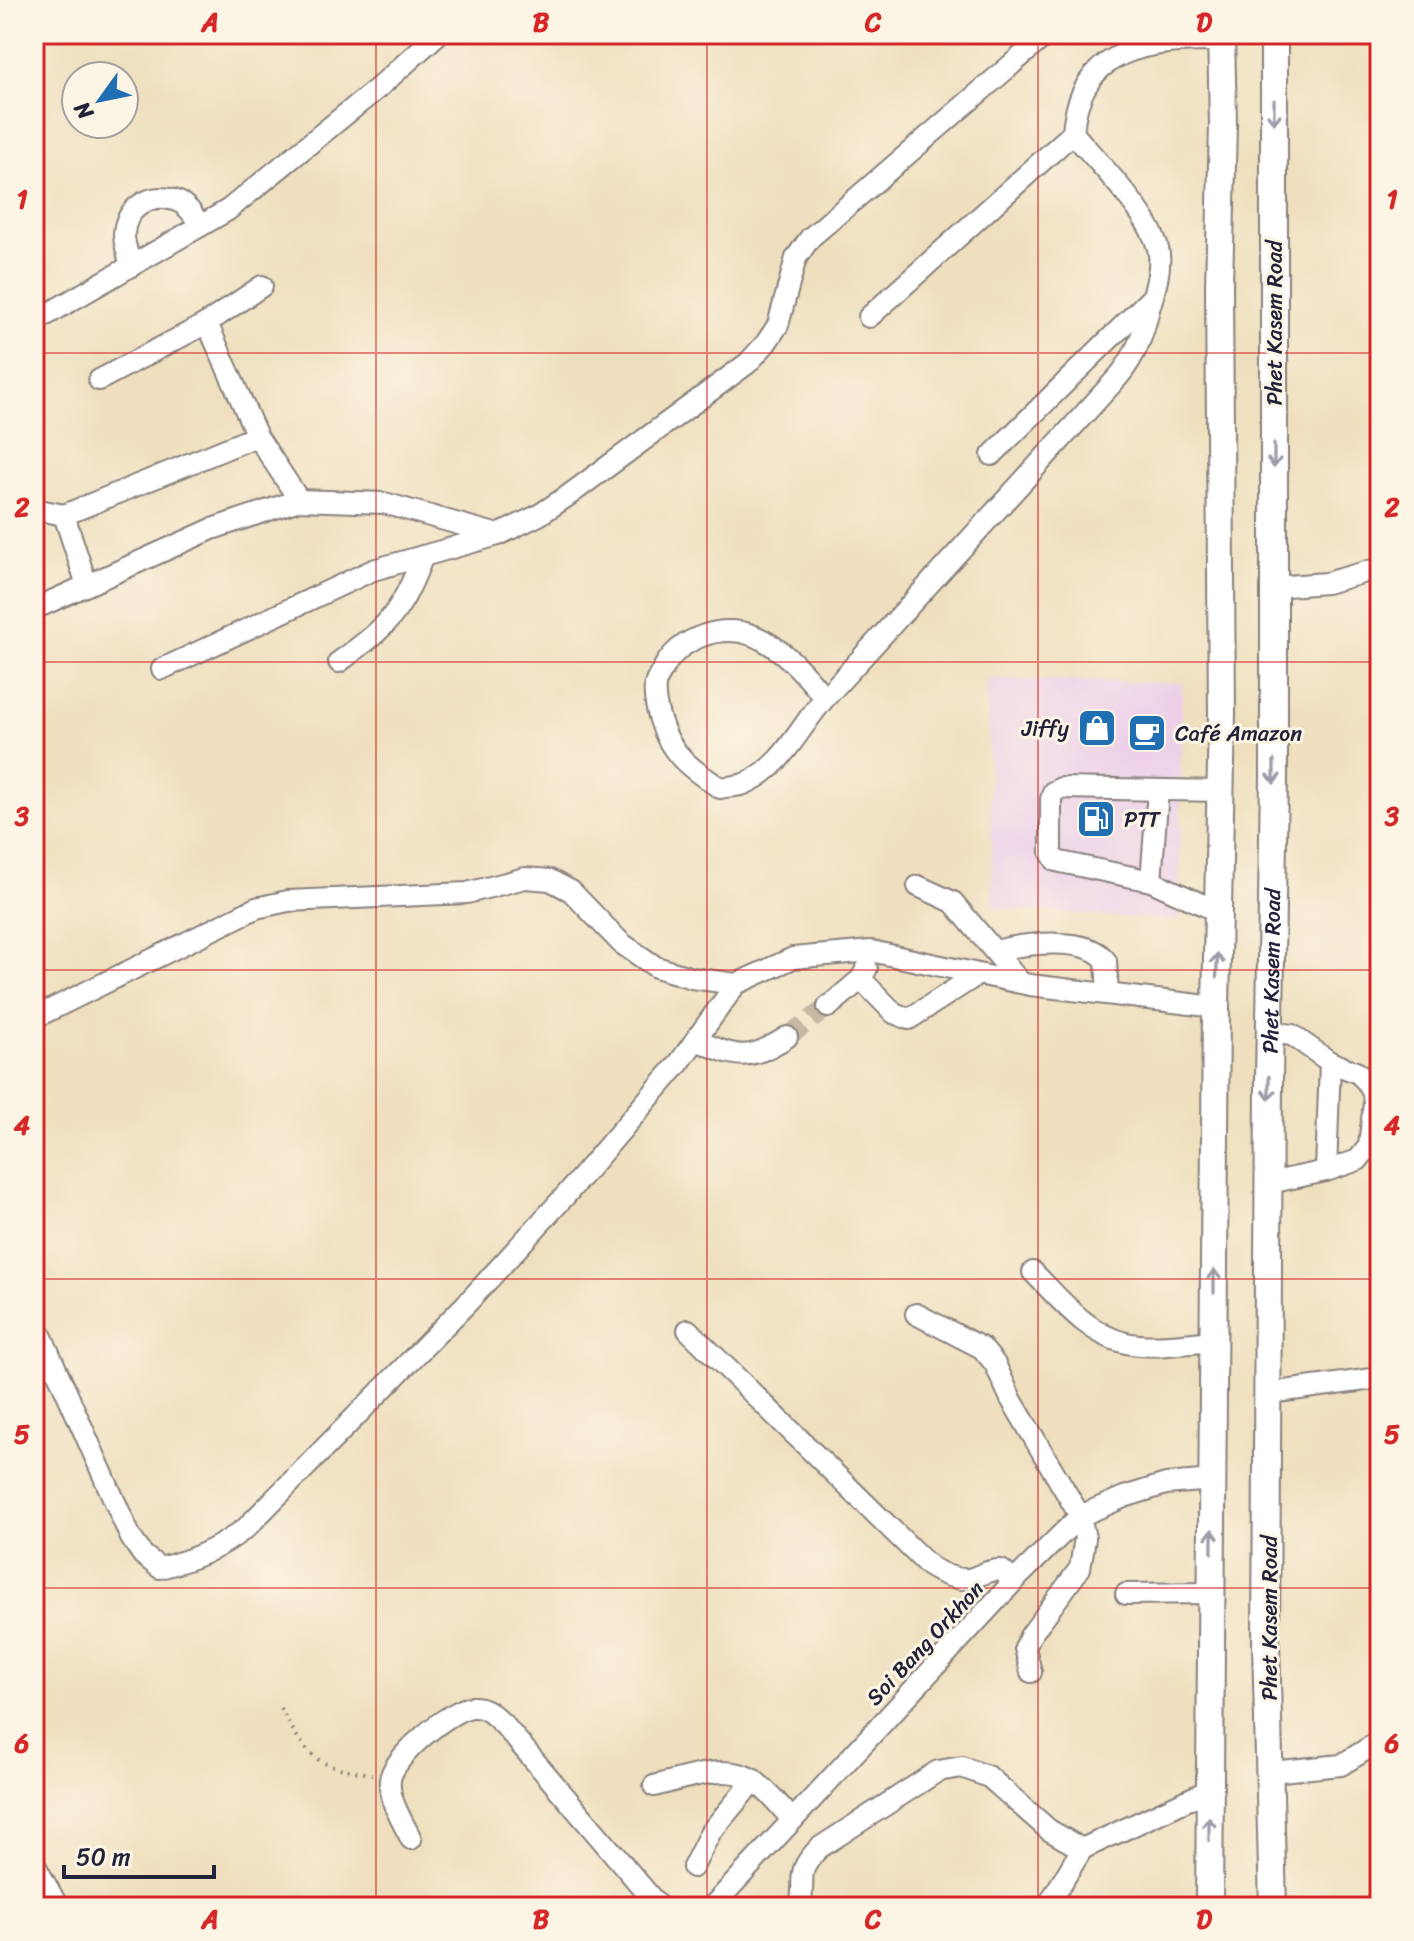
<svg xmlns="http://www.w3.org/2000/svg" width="1414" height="1941" font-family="Sriracha,sans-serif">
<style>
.built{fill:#edd1e9}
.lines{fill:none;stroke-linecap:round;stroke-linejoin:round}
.minor-tunnel{stroke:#c6b9a4;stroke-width:20;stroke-dasharray:20 10;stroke-linecap:butt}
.minor-casing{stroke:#88807c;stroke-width:24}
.major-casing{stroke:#88807c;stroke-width:30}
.path{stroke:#88807c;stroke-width:4;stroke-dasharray:2 6;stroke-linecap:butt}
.minor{stroke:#fff;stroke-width:20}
.major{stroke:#fff;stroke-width:26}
.oneway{stroke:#9c9ca7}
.grid{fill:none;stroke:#d62828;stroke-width:2;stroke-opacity:0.55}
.labels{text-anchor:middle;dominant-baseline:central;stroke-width:6;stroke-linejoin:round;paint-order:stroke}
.street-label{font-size:22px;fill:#22223b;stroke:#fcf5e5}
.poi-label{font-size:22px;fill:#22223b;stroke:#fcf5e5;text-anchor:start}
.neatline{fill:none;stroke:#d62828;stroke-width:3}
.grid-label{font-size:26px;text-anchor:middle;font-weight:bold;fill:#d62828}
</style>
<rect width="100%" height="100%" fill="#fcf5e5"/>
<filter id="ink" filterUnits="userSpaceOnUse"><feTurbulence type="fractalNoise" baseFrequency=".0125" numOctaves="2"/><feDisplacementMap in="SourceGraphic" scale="16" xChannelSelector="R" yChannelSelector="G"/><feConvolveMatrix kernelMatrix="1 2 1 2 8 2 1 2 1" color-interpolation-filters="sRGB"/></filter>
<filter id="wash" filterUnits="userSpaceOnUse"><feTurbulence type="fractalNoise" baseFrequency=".006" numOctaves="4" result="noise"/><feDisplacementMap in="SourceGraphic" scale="32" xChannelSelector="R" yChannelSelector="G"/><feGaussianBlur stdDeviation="1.8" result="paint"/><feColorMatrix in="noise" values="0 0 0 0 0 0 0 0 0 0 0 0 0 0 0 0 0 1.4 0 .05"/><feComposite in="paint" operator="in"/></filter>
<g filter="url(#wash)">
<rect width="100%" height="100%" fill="#efdfbe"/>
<!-- built -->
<path class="built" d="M 987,679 L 1182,683 L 1179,921 L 993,908 Z"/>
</g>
<g filter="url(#ink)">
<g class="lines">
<!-- minor-tunnel -->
<path class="minor-tunnel" d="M 787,1037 L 828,1007"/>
<!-- minor casing -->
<g class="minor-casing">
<g id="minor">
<path d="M 131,266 C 129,257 124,245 124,235 C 124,209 150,192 174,200 C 187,204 194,215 200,226"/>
<path d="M 869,317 L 1073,133 C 1079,46 1151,40 1221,41"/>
<path d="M 34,322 L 228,210 L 378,88 L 438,34"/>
<path d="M 207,323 L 262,286"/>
<path d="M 99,380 L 207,323 L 257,436 L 299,500"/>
<path d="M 992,455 L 1153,296"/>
<path d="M 34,509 L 64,515"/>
<path d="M 87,585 L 64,515 L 257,436"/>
<path d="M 1274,587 L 1326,583 L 1380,568"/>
<path d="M 34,609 L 212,529 L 299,500 L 384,503 L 498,535"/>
<path d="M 339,662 C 389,625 400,615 423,556"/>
<path d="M 162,669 L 373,570 L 498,535 L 539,515 L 569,495 L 748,363 L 766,343 L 778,325 L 796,258 L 810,238 L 1047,34"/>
<path d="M 825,698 C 804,673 783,647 752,635 C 720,624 679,638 663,669 C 660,674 656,680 655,685 C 653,704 663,734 674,749 C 685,765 704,777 720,788 C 728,786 739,787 746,783 C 782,768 800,726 825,698 L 1119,376 C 1136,355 1143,335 1149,309 C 1154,292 1161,272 1159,254 C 1155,218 1097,162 1073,133"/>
<path d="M 1151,881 L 1158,790"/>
<path d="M 918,886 L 953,902 L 1021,983"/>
<path d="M 1219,912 L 1151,881 L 1056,861 L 1051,853 L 1051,799 L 1053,792 L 1061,788 L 1220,791"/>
<path d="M 996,951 C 1023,944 1088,935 1106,961 L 1108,994"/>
<path d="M 861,979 L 894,1013 L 909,1019 L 977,975"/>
<path d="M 828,1007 L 861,979 L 867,968"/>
<path d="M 34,1018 L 256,908 L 288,901 L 467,893 L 525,878 L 550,880 L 571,891 L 621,943 L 656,967 L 692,978 L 736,984"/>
<path d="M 696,1040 C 738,1058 747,1062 787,1037"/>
<path d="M 1326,1171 L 1330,1062"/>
<path d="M 1269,1183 L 1326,1171 L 1358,1160 L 1369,1146 L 1374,1103 L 1373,1093 L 1366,1081 L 1358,1073 L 1330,1062 L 1292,1035 L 1270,1032"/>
<path d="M 1033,1272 C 1059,1298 1088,1335 1126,1343 C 1154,1349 1186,1343 1214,1341"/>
<path d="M 916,1314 L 982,1348 L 995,1364 L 1011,1399 L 1080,1516 L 1085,1538 L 1080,1568 L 1030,1636 L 1025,1648 L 1031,1672"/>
<path d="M 34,1319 L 131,1538 L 143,1555 L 160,1568 C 195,1559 217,1550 246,1528 L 469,1301 L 565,1196 L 679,1063 L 736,984 L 793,958 L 871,951 L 1030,985 L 1216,1007"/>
<path d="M 688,1330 L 929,1566 C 940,1573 954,1580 968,1579 C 980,1577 987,1569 1001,1570 L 1014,1581"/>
<path d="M 1270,1393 L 1380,1378"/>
<path d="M 1126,1594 L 1211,1593"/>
<path d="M 1271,1772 L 1341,1765 L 1380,1741"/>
<path d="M 654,1786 C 683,1779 726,1762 753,1780 C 768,1790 781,1808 793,1820"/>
<path d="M 411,1839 C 403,1822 388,1800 390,1780 C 392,1758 450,1709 472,1707 C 486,1706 494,1716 504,1725 L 659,1907"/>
<path d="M 34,1863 L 58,1907"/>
<path d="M 693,1867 L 710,1833 L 754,1780"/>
<path d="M 712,1907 L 1014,1581 L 1080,1516 L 1124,1497 L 1166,1484 L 1213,1480"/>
<path d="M 800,1907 C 807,1877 793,1875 819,1848 L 938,1771 L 962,1767 L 989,1777 L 1049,1830 L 1082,1849 L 1209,1790"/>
<path d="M 1047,1907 L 1082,1849"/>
</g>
</g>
<!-- major casing -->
<g class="major-casing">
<g id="major">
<path d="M 1209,1907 L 1216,1007 L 1222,714 L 1219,286 L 1223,125 L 1221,34"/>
<path id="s1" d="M 1273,1907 L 1266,1644 L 1269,1080 L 1274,779 L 1274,34"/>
</g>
</g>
<!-- path -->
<path class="path" d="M 280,1708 C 311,1760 311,1765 372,1774"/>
<!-- minor -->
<use href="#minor" class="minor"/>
<!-- major -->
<use href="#major" class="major"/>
</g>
<!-- one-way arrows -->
<defs><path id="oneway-shaft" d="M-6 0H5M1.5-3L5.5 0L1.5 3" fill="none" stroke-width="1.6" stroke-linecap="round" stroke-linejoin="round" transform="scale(2)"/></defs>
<g class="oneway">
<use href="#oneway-shaft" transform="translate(1274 112) rotate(90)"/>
<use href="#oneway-shaft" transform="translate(1274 456) rotate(90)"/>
<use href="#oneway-shaft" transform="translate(1274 772) rotate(90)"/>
<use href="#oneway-shaft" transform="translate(1217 965) rotate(-88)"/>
<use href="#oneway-shaft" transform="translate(1269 1088) rotate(90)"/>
<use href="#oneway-shaft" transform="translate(1214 1281) rotate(-90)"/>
<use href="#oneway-shaft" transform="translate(1212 1541) rotate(-89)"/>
<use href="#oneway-shaft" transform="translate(1209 1829) rotate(-90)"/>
</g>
</g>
<!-- grid -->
<path class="grid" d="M 376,34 L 376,1907M 707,34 L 707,1907M 1038,34 L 1038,1907M 34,353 L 1380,353M 34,662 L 1380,662M 34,970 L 1380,970M 34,1279 L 1380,1279M 34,1588 L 1380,1588"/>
<!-- icons -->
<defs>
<g id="shop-square" transform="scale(2)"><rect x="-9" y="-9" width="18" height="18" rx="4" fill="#1f6fb2" stroke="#fcf5e5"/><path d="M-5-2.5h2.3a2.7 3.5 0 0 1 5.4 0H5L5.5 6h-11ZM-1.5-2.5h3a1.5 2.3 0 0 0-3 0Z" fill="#fff"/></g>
<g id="cafe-square" transform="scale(2)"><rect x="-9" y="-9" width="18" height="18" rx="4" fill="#1f6fb2" stroke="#fcf5e5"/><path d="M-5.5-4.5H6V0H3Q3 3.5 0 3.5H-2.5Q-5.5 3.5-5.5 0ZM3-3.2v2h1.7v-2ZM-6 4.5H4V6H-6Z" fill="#fff"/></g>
<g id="fuel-square" transform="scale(2)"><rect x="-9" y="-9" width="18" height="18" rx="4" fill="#1f6fb2" stroke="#fcf5e5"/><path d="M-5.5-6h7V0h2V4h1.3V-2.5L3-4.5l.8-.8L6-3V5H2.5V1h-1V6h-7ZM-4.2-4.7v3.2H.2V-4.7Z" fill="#fff"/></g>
</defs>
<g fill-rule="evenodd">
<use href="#shop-square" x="1097" y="728"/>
<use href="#cafe-square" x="1147" y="733"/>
<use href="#fuel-square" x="1096" y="819"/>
</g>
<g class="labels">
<!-- street labels -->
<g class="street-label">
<text transform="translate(1274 323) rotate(-90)">Phet Kasem Road</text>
<text stroke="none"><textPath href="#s1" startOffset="936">Phet Kasem Road</textPath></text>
<text transform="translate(1269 1618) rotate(-90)">Phet Kasem Road</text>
<text transform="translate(925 1643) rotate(-47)">Soi Bang Orkhon</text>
</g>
<!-- poi labels -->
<g class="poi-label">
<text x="1069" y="728" text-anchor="end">Jiffy</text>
<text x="1175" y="733">Café Amazon</text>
<text x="1124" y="819">PTT</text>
</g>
</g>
<!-- margin -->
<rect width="1414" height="1941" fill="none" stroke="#fcf5e5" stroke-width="88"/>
<!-- north arrow -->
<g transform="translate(100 100) rotate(237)"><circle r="38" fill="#fcf5e5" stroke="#a5a1a1" stroke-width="2"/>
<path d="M0-6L14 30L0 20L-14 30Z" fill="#1f6fb2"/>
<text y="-12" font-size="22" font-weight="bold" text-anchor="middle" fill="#22223b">N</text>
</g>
<!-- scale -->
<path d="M64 1865v12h150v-12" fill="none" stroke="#22223b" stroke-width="4"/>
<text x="76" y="1865" font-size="24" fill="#22223b" stroke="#fcf5e5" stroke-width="6" paint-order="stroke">50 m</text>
<rect x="44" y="44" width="1326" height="1853" class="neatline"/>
<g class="grid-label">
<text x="210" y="31">A</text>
<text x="541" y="31">B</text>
<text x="873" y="31">C</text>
<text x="1204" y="31">D</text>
<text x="22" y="208">1</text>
<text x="1392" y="208">1</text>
<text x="22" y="516">2</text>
<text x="1392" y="516">2</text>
<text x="22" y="825">3</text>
<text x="1392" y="825">3</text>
<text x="22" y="1134">4</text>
<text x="1392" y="1134">4</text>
<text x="22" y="1443">5</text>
<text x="1392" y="1443">5</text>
<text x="22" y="1752">6</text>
<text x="1392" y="1752">6</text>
<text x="210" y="1928">A</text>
<text x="541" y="1928">B</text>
<text x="873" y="1928">C</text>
<text x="1204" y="1928">D</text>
</g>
</svg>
